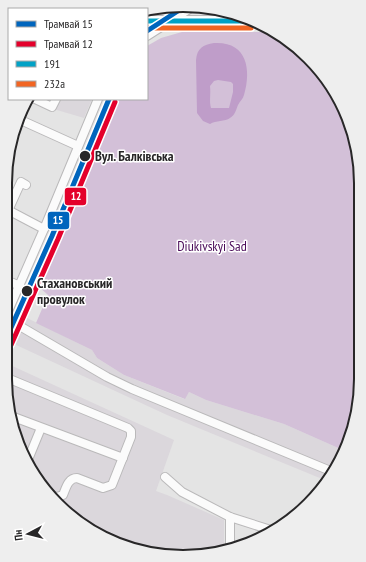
<svg xmlns="http://www.w3.org/2000/svg" width="366" height="562" font-family="'PT Sans Narrow',sans-serif">
<style>
.built{fill:#dbd7dc}
.park{fill:#d3c0d8}
.water{fill:#bf9dc9;fill-rule:evenodd}
.lines{fill:none;stroke-linecap:round;stroke-linejoin:round}
.minor-casing{stroke:#bab9ba;stroke-width:10}
.major-casing{stroke:#bab9ba;stroke-width:12}
.minor{stroke:#fbfbfb;stroke-width:8}
.major{stroke:#fbfbfb;stroke-width:10}
.bus-1-casing{stroke:#fff;stroke-width:8}
.bus-2-casing{stroke:#fff;stroke-width:8}
.bus-1{stroke:#02a2c6;stroke-width:5}
.bus-2{stroke:#f26522;stroke-width:5}
.tram-1-casing{stroke:#fff;stroke-width:8}
.tram-2-casing{stroke:#fff;stroke-width:8}
.tram-1{stroke:#0065bd;stroke-width:5}
.tram-2{stroke:#e4002b;stroke-width:5}
.stop-dot{fill:#282728;stroke:#fff;stroke-width:1.5}
.labels{text-anchor:middle;dominant-baseline:central;stroke-width:3;stroke-linejoin:round;paint-order:stroke}
.stop-label{font-size:14px;font-weight:bold;fill:#282728;stroke:#fff;text-anchor:start}
.park-label{font-size:14px;fill:#490a58;stroke:#fff}
.rim{fill:none;stroke:#282728;stroke-width:2}
.line-badge{stroke:#fff;stroke-width:1.5}
.badge-label{font-size:11px;text-anchor:middle;font-weight:bold;fill:#fff}
</style>
<rect width="100%" height="100%" fill="#e4e4e4"/>
<!-- built -->
<g class="built">
<path d="M 27,99 L 92,99 L 84,118 L 40,105 Z"/>
<path d="M 25,317 L 92,350 L 97,358 L 124,375 L 184,399 L 189,392 L 206,400 L 284,424 L 345,451 L 343,458 L 327,481 L 167,415 L 14,344 Z"/>
<path d="M 8,364 L 174,440 L 156,491 L 167,495 L 224,520 L 224,551 L 171,557 L 115,544 L 74,520 L 35,478 L 14,436 L 5,379 L 5,372 Z"/>
</g>
<!-- park -->
<path class="park" d="M 182,32 L 271,32 L 301,49 L 343,104 L 361,172 L 359,402 L 345,451 L 284,424 L 206,400 L 189,392 L 185,399 L 124,375 L 97,358 L 92,350 L 36,323 L 48,295 L 39,287 L 109,99 L 147,99 L 147,46 L 161,38 Z"/>
<!-- water -->
<path class="water" d="M 214,43 C 246,41 252,68 244,95 C 243,99 240,101 238,105 C 236,110 235,115 230,118 C 225,122 216,120 210,124 L 203,121 L 197,113 L 196,60 C 197,48 203,45 214,43 ZM 218,80 L 231,82 L 233,84 L 233,92 L 229,108 L 211,108 C 209,101 211,94 210,86 L 214,81 Z"/>
<g class="lines">
<!-- minor casing -->
<g class="minor-casing">
<g id="minor">
<path d="M 169,21 L 173,14 L 174,6"/>
<path d="M 147,36 L 191,8"/>
<path d="M 35,99 L 52,107 L 56,99"/>
<path d="M 25,122 L 78,146"/>
<path d="M 6,209 L 44,229"/>
<path d="M 6,215 L 21,182 L 26,185"/>
<path d="M 6,280 L 20,286"/>
<path d="M 5,318 L 44,229 L 98,99"/>
<path d="M 6,318 L 107,377 L 132,389 L 333,472"/>
<path d="M 12,380 L 128,428 L 131,431 L 131,437 L 112,485 L 103,488 L 77,478 C 68,478 66,488 63,495 L 57,497 L 51,495"/>
<path d="M 11,416 L 123,458"/>
<path d="M 27,462 L 41,428"/>
<path d="M 165,477 L 182,492 L 230,517 L 274,531"/>
<path d="M 230,551 L 230,517"/>
</g>
</g>
<!-- major casing -->
<g class="major-casing">
<path id="major" d="M 147,21 L 251,21"/>
</g>
<!-- minor -->
<use href="#minor" class="minor"/>
<!-- major -->
<use href="#major" class="major"/>
<!-- bus-1 casing -->
<g class="bus-1-casing">
<path id="bus-1" d="M 147,21 L 251,21"/>
</g>
<!-- bus-2 casing -->
<g class="bus-2-casing">
<path id="bus-2" d="M 147,28 L 251,28"/>
</g>
<!-- bus-1 -->
<use href="#bus-1" class="bus-1"/>
<!-- bus-2 -->
<use href="#bus-2" class="bus-2"/>
<!-- tram-1 casing -->
<g class="tram-1-casing">
<g id="tram-1">
<path d="M 147,31 L 184,7"/>
<path d="M 5,341 L 52,236 L 109,99"/>
</g>
</g>
<!-- tram-2 casing -->
<g class="tram-2-casing">
<path id="tram-2" d="M 11,345 L 58,239 L 115,102"/>
</g>
<!-- tram-1 -->
<use href="#tram-1" class="tram-1"/>
<!-- tram-2 -->
<use href="#tram-2" class="tram-2"/>
</g>
<!-- markers -->
<g class="stop-dot">
<circle cx="85" cy="156" r="6"/>
<circle cx="27" cy="291" r="6"/>
</g>
<g class="labels">
<!-- stop labels -->
<g class="stop-label">
<text x="95" y="156">Вул. Балківська</text>
<text x="37" y="283">Стахановський<tspan x="37" dy="16">провулок</tspan></text>
</g>
<!-- park labels -->
<g class="park-label">
<text x="212" y="246">Diukivskyi Sad</text>
</g>
</g>
<!-- crop -->
<path d="M0 0H366V562H0ZM183 12H183A171 171 0 0 1 354 183V379A171 171 0 0 1 183 550H183A171 171 0 0 1 12 379V183A171 171 0 0 1 183 12Z" fill="#eee" fill-rule="evenodd"/>
<path class="rim" d="M183 12H183A171 171 0 0 1 354 183V379A171 171 0 0 1 183 550H183A171 171 0 0 1 12 379V183A171 171 0 0 1 183 12Z"/>
<g class="line-badge">
<rect x="64" y="187" width="23" height="19" rx="4" fill="#e4002b"/>
<rect x="47" y="211" width="23" height="19" rx="4" fill="#0065bd"/>
</g>
<g class="badge-label">
<text x="76" y="200">12</text>
<text x="58" y="224">15</text>
</g>
<!-- legend -->
<rect x="8" y="8" width="140" height="92" fill="#ffffff" stroke="#a9a9a9"/>
<rect x="16" y="21" width="20" height="6" fill="#0065bd" stroke="#a9a9a9"/>
<text x="44" y="28" font-size="12" fill="#282728">Трамвай 15</text>
<rect x="16" y="41" width="20" height="6" fill="#e4002b" stroke="#a9a9a9"/>
<text x="44" y="48" font-size="12" fill="#282728">Трамвай 12</text>
<rect x="16" y="61" width="20" height="6" fill="#02a2c6" stroke="#a9a9a9"/>
<text x="44" y="68" font-size="12" fill="#282728">191</text>
<rect x="16" y="81" width="20" height="6" fill="#f26522" stroke="#a9a9a9"/>
<text x="44" y="88" font-size="12" fill="#282728">232а</text>
<!-- north arrow -->
<g transform="translate(28 534) rotate(263)" stroke="#ffffff" stroke-width="3" paint-order="stroke">
<path d="M0-3L7 15L0 10L-7 15Z" fill="#282728"/>
<text y="-6" font-size="11" font-weight="bold" text-anchor="middle" fill="#282728">Пн</text>
</g>
</svg>
